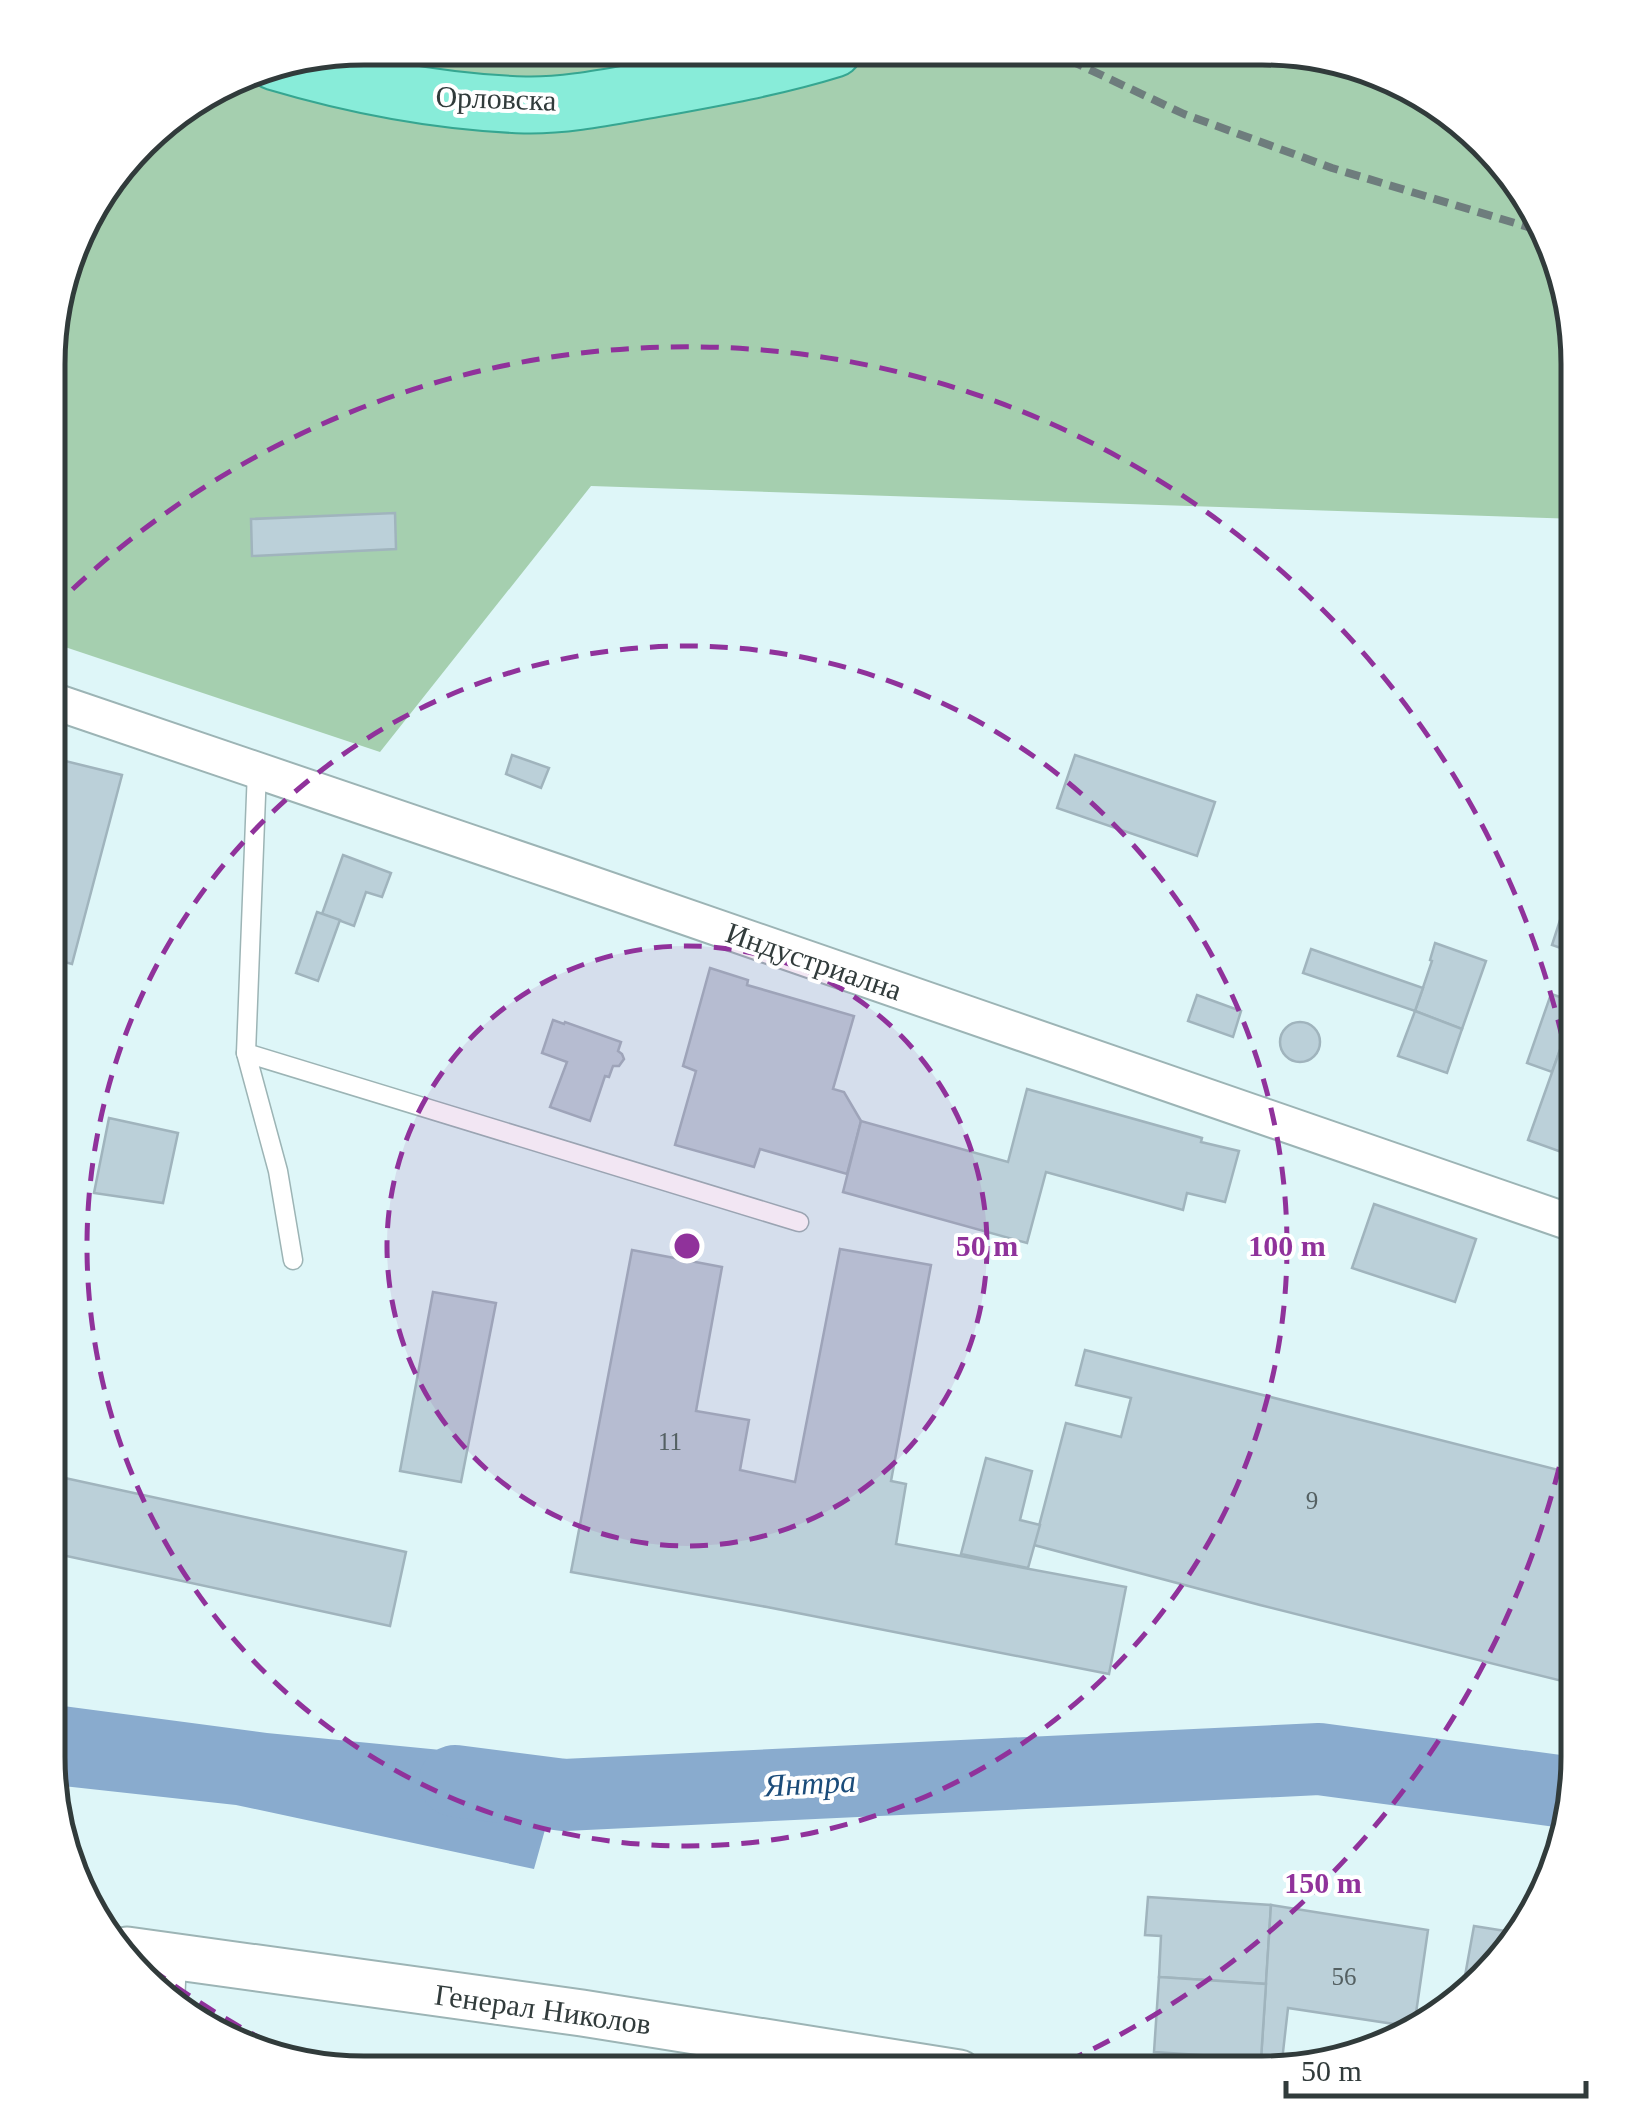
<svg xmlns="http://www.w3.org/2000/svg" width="1626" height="2121" font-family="Georgia,serif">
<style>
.forest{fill:#a5cfaf}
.water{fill:#89abce}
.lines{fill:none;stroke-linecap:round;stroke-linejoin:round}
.river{stroke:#89abce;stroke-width:72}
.building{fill:#bbd0d9;stroke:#a0b4bd;stroke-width:2.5}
.service-casing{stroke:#9cb4b5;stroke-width:21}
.minor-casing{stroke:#9cb4b5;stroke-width:39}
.tertiary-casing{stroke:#9cb4b5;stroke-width:49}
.primary-casing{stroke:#36a691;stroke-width:59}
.service{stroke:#fff;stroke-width:18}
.minor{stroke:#fff;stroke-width:35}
.tertiary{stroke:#fff;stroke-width:45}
.primary{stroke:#88ecd9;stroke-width:55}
.rail{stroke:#6e7d7d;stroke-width:8;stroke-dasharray:15 8;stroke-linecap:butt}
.ring{fill:none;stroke:#90329b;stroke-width:5;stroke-dasharray:18 12}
.labels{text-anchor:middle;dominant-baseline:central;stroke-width:8;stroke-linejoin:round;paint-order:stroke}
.number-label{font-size:25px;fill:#546062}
.street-label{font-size:30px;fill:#313b3b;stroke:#fff}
.water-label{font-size:32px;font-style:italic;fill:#1b4c7a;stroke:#fff}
.rim{fill:none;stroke:#313b3b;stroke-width:5}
.centre{fill:#90329b;stroke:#fff;stroke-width:5}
.ring-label{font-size:30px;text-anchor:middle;font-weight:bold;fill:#90329b;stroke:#fff;stroke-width:8;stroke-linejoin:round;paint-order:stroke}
</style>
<rect width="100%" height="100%" fill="#def6f8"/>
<!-- forest -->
<path class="forest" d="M 364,48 L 1304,50 L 1438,101 L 1546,224 L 1578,364 L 1578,519 L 591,486 L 380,752 L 50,642 L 50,322 L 90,206 L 156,126 L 262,64 Z"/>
<!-- water -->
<path class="water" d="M 48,1704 L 267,1733 L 564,1762 L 534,1869 L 236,1805 L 54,1785 L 48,1757 Z"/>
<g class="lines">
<!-- river -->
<path class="river" d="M 455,1781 L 564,1795 L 1319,1759 L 1573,1793"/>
</g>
<!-- building -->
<g class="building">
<path d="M 395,513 L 396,549 L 252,556 L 251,519 Z"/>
<path d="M 512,755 L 549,768 L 541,788 L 506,774 Z"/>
<path d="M 1075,755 L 1215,802 L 1197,856 L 1057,808 Z"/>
<path d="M 49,757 L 122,775 L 72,964 L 49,958 Z"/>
<path d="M 343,855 L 391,873 L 382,897 L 366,892 L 354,926 L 322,914 Z"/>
<path d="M 1563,911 L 1578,917 L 1578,954 L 1552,945 Z"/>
<path d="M 317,912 L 340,920 L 318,981 L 296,973 Z"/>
<path d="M 1435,943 L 1486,961 L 1462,1029 L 1415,1011 L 1432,961 L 1430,960 Z"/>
<path d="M 1311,949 L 1423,988 L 1415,1011 L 1303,973 Z"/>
<path d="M 710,968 L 748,980 L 747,985 L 854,1016 L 833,1089 L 844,1092 L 861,1121 L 847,1174 L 760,1149 L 754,1167 L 675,1145 L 696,1071 L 683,1066 Z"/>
<path d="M 1551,994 L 1578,1003 L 1578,1022 L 1571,1019 L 1552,1072 L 1527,1063 Z"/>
<path d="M 1197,995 L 1241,1011 L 1233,1037 L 1188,1021 Z"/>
<path d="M 1415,1011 L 1462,1029 L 1447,1073 L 1398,1056 Z"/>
<path d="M 1571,1019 L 1578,1022 L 1578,1158 L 1528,1140 Z"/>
<path d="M 553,1020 L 564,1024 L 565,1022 L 621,1042 L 618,1051 L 622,1054 L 624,1059 L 619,1066 L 613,1066 L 609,1077 L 605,1076 L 590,1121 L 550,1107 L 567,1062 L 542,1053 Z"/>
<circle cx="1300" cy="1042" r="20"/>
<path d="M 1027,1089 L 1202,1138 L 1201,1142 L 1239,1151 L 1225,1202 L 1187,1193 L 1183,1210 L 1046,1172 L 1027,1243 L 843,1192 L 861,1121 L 1008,1162 Z"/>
<path d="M 109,1118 L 178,1133 L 163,1203 L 94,1193 Z"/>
<path d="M 1374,1204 L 1476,1239 L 1455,1302 L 1352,1268 Z"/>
<path d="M 840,1249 L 931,1265 L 891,1481 L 906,1484 L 896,1544 L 1126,1587 L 1109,1674 L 767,1607 L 571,1572 L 632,1250 L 722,1267 L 696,1411 L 749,1420 L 740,1470 L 795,1482 Z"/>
<path d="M 433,1292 L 496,1303 L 461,1482 L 400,1471 Z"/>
<path d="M 1085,1350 L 1578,1475 L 1578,1685 L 1260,1605 L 1034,1545 L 1066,1423 L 1121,1437 L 1131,1398 L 1076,1385 Z"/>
<path d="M 986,1458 L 1032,1471 L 1020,1520 L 1040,1525 L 1028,1568 L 961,1554 Z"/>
<path d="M 51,1475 L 406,1552 L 390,1626 L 48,1552 L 48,1489 Z"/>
<path d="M 1148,1897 L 1271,1905 L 1266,1984 L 1159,1977 L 1161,1936 L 1145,1935 Z"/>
<path d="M 1271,1905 L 1428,1930 L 1414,2027 L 1288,2008 L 1282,2061 L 1261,2059 Z"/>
<path d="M 1474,1926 L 1524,1934 L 1463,1987 Z"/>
<path d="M 1159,1977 L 1266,1984 L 1261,2059 L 1154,2052 Z"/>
</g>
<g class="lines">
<!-- service casing -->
<g class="service-casing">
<g id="service">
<path d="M 257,770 L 246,1053 L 278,1171 L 293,1260"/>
<path d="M 246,1053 L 799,1222"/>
<path d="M 175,2006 L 177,1958"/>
</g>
</g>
<!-- minor casing -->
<g class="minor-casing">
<path id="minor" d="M 50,700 L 562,874 L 1578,1225"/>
</g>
<!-- tertiary casing -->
<g class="tertiary-casing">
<path id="tertiary" d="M 127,1950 L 582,2013 L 959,2073"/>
</g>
<!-- primary casing -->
<g class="primary-casing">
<path id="primary" d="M 275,62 C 356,86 440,102 525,105 C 567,106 613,96 654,89 C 715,78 776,67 834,49"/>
</g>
<!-- service -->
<use href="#service" class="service"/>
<!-- minor -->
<use href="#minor" class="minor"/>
<!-- tertiary -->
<use href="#tertiary" class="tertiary"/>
<!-- primary -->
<use href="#primary" class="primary"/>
<!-- rail -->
<path class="rail" d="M 1048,50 L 1184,114 L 1332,168 L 1548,233"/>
</g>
<!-- distance rings -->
<circle cx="687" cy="1246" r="300" fill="#90329b" fill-opacity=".12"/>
<g class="ring">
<circle cx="687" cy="1246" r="300"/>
<circle cx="687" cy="1246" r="600"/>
<path d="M1577 1379A900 900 0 0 1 1046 2071M321 2068A900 900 0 0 1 133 1955M51 610A900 900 0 0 1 1577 1113"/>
</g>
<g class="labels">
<!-- number labels -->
<g class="number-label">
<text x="670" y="1441">11</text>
<text x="1312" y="1500">9</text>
<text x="1344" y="1976">56</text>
</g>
<!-- street labels -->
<g class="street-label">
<text transform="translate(496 98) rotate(2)">Орловска</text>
<text transform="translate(814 961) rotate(19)">Индустриална</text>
<text transform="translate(543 2009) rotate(8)">Генерал Николов</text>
</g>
<!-- water labels -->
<g class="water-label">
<text transform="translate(810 1783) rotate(-3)">Янтра</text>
</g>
</g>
<!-- crop -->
<path d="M0 0H1626V2121H0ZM364 65H1262A299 299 0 0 1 1561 364V1757A299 299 0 0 1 1262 2056H364A299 299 0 0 1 65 1757V364A299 299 0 0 1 364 65Z" fill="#fff" fill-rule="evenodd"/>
<path class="rim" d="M364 65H1262A299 299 0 0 1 1561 364V1757A299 299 0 0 1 1262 2056H364A299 299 0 0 1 65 1757V364A299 299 0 0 1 364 65Z"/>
<circle cx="687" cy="1246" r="15" class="centre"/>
<g class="ring-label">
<text x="987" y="1256">50 m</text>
<text x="1287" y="1256">100 m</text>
<text x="1323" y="1893">150 m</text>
</g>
<!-- scale -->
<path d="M1286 2081v15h300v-15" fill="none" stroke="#313b3b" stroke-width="5"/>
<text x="1301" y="2081" font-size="30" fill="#313b3b" stroke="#ffffff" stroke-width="8" paint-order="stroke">50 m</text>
</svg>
